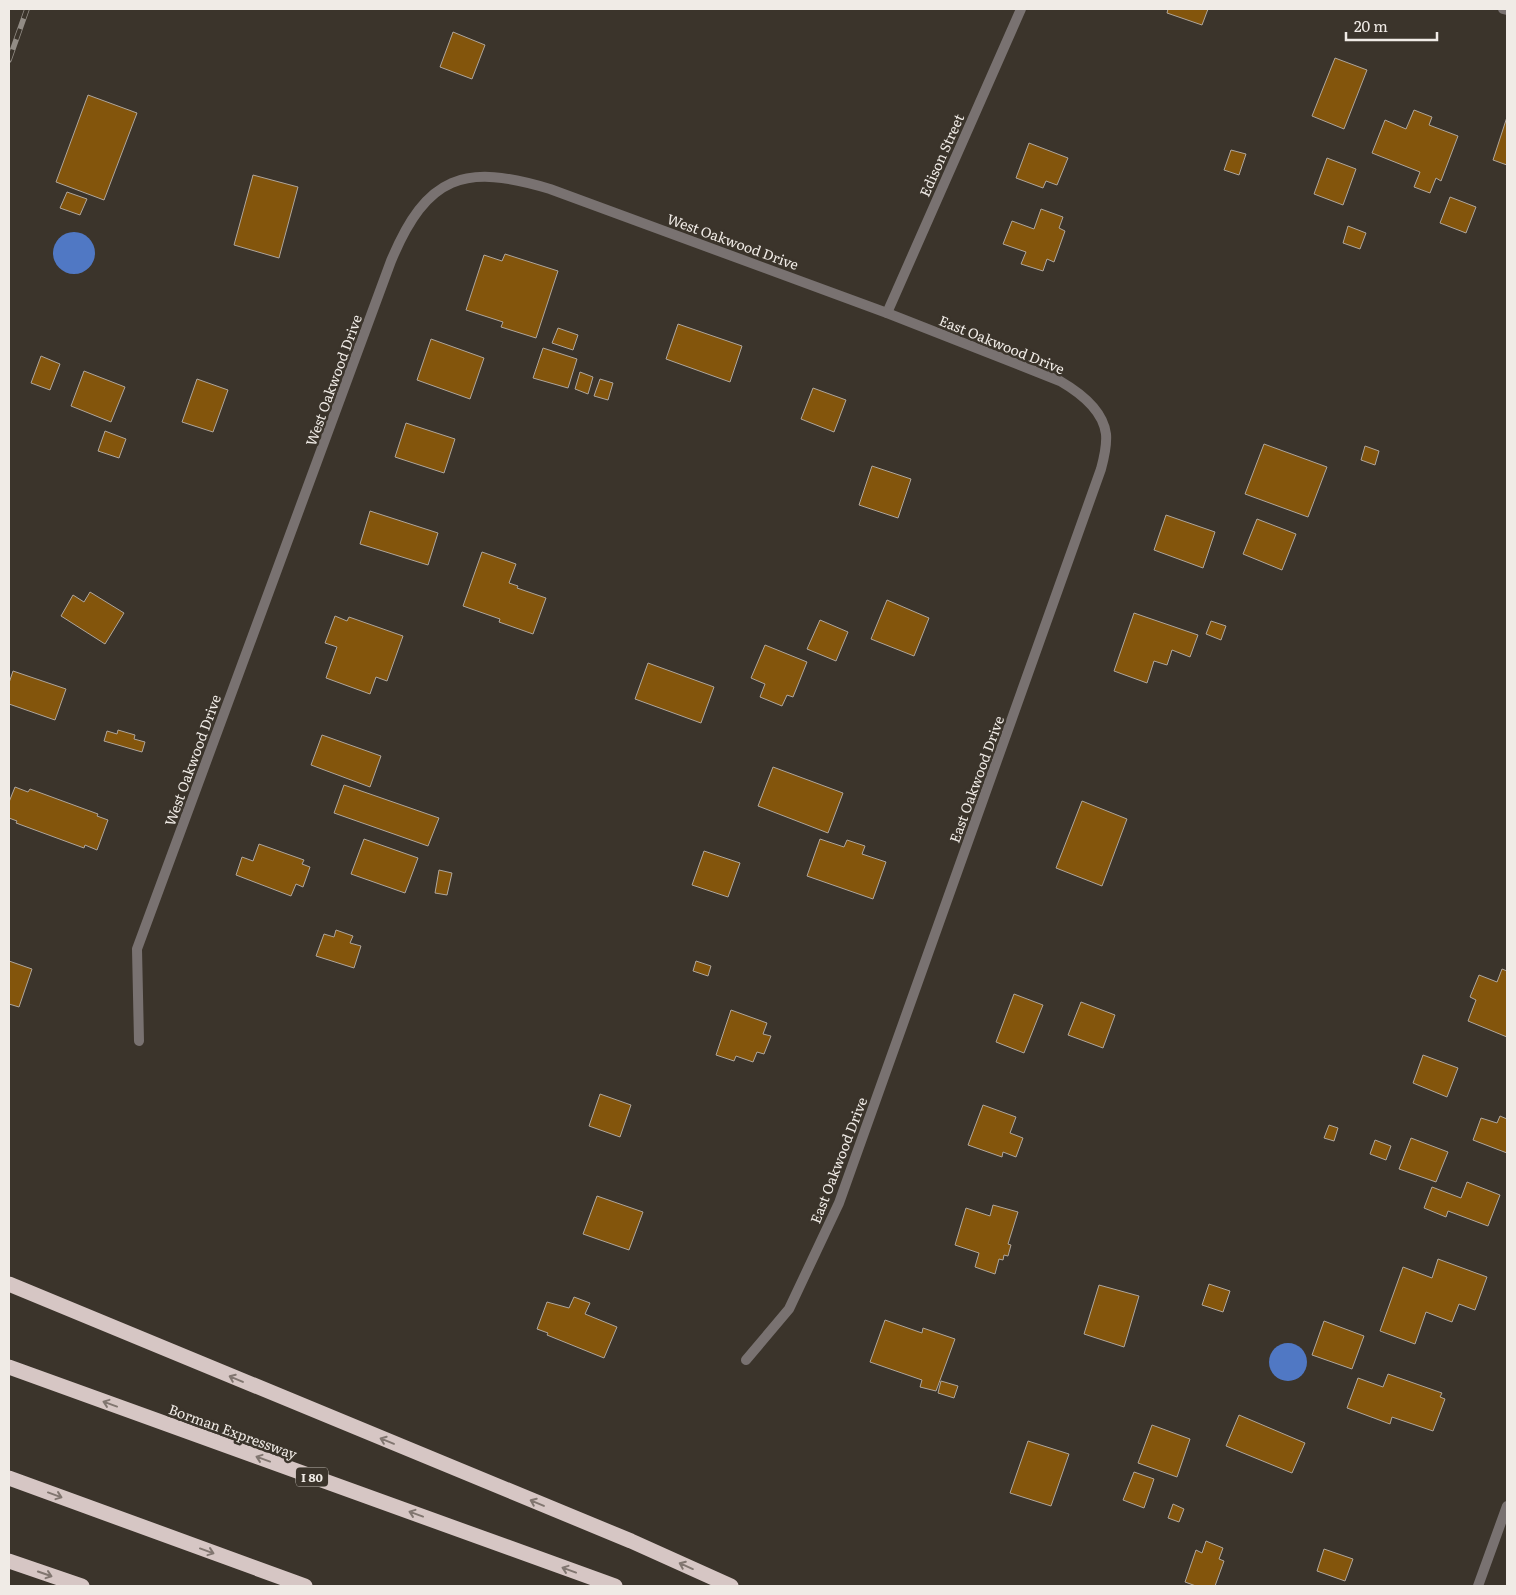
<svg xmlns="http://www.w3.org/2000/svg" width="1516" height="1595" font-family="Literata,serif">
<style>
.water{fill:#5078c4}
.building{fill:#83550c;stroke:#afa69c}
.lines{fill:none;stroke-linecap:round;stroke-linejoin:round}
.minor{stroke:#797271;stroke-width:10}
.tertiary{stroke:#797271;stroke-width:10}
.motorway{stroke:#d6c6c4;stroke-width:15}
.rail-casing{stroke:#928c85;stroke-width:5.5}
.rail{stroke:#3b342b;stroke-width:4;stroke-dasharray:11;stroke-linecap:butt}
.oneway{stroke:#817670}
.labels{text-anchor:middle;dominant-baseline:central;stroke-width:5;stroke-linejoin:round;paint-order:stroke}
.shield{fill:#3b342b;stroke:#bab4ae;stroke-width:1}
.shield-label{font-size:12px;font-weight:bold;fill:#f0ebe6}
.street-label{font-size:14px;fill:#f0ebe6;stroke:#3b342b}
</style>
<rect width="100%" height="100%" fill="#3b342b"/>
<!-- water -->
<g class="water">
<circle cx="74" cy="253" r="21"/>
<circle cx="1288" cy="1362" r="19"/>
</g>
<!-- building -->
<g class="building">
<path d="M 1168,9 L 1208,9 L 1202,25 L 1167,13 Z"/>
<path d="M 453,32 L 485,45 L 472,79 L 440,67 Z"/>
<path d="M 1335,58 L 1367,70 L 1344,129 L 1312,116 Z"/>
<path d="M 88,95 L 137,113 L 104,200 L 56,182 Z"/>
<path d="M 1414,110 L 1432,117 L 1429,125 L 1458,136 L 1441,181 L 1436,178 L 1430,193 L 1414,187 L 1420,172 L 1372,153 L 1385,120 L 1406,129 Z"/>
<path d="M 1507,117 L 1507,165 L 1493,160 Z"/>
<path d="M 1029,143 L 1068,158 L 1057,185 L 1046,181 L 1043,188 L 1016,178 Z"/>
<path d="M 1231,150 L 1246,154 L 1239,175 L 1224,170 Z"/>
<path d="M 1327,158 L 1356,169 L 1343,205 L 1314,194 Z"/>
<path d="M 253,175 L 298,187 L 279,258 L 234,245 Z"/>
<path d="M 67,192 L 87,199 L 80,215 L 60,208 Z"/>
<path d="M 1450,197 L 1476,207 L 1466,233 L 1440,223 Z"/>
<path d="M 1041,209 L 1063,217 L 1059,228 L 1065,231 L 1054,262 L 1047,259 L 1043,271 L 1021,264 L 1026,252 L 1003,244 L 1012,221 L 1034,229 Z"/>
<path d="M 1348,226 L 1366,233 L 1360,249 L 1343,243 Z"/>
<path d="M 505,254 L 558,271 L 536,338 L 501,327 L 503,322 L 466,310 L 484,255 L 502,261 Z"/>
<path d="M 678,324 L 742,346 L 730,382 L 666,359 Z"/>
<path d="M 558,328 L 578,335 L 573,350 L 552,343 Z"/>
<path d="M 431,339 L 484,358 L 470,399 L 417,380 Z"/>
<path d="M 543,348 L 577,359 L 568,388 L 533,378 Z"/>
<path d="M 41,356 L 60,364 L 50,390 L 31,383 Z"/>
<path d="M 84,371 L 125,387 L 111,422 L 71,406 Z"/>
<path d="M 580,372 L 593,377 L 588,394 L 575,389 Z"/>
<path d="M 197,379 L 228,390 L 213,432 L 182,422 Z"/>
<path d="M 600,379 L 613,383 L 608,400 L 594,396 Z"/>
<path d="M 813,388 L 846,400 L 834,432 L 801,419 Z"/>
<path d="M 406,423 L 455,439 L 444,473 L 395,457 Z"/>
<path d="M 105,431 L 126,439 L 119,458 L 98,451 Z"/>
<path d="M 1264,444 L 1327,467 L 1308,517 L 1245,494 Z"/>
<path d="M 1365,446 L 1379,451 L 1375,465 L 1361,460 Z"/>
<path d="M 872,466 L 911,479 L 898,518 L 859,505 Z"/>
<path d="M 370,511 L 438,533 L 428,565 L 360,544 Z"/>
<path d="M 1166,515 L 1215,532 L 1203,568 L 1154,550 Z"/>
<path d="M 1257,519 L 1296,534 L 1282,570 L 1243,554 Z"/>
<path d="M 482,552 L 516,564 L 509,583 L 518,586 L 517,588 L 546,598 L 533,634 L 499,622 L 500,619 L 463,606 Z"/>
<path d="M 90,592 L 124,613 L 105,644 L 61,616 L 73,595 L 84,602 Z"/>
<path d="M 887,600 L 929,618 L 914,656 L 871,639 Z"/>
<path d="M 1134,613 L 1198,635 L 1190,657 L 1172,650 L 1167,665 L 1154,661 L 1147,683 L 1114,671 Z"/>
<path d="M 335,616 L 347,621 L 349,617 L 403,636 L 387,681 L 376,677 L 370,694 L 326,678 L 337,647 L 325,643 Z"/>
<path d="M 820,620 L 848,632 L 836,661 L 807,649 Z"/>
<path d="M 1211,621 L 1226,626 L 1221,640 L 1206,634 Z"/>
<path d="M 765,645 L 807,662 L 793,697 L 787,695 L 782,706 L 760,697 L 765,684 L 751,678 Z"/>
<path d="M 648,663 L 714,687 L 701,723 L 635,699 Z"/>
<path d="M 13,671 L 66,689 L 55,720 L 9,704 L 9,683 Z"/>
<path d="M 118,730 L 135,735 L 134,739 L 145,742 L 142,752 L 104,741 L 107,731 L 117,734 Z"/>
<path d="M 322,735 L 381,756 L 370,787 L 311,765 Z"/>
<path d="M 773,767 L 843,793 L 828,833 L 758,806 Z"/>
<path d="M 344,785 L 439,818 L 428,846 L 334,813 Z"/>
<path d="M 15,787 L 28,792 L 30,789 L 98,814 L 97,816 L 108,820 L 97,850 L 85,845 L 84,848 L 16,823 L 17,821 L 9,818 L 9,802 Z"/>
<path d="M 1082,801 L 1127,819 L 1102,886 L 1056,868 Z"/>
<path d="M 364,839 L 418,858 L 405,893 L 351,874 Z"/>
<path d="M 820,839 L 844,847 L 847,840 L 865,846 L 862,854 L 886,862 L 873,899 L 807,876 Z"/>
<path d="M 259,844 L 304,860 L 302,864 L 310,867 L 303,887 L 296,884 L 291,896 L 236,875 L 242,857 L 253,861 Z"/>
<path d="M 704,851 L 740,863 L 728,897 L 692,885 Z"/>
<path d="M 439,870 L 452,873 L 447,895 L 435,893 Z"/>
<path d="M 336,930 L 353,936 L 350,943 L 361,946 L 354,968 L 316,956 L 324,934 L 334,937 Z"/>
<path d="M 9,961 L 32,969 L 19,1007 L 9,1004 Z"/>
<path d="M 696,961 L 711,966 L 708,976 L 693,971 Z"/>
<path d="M 1502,969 L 1507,971 L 1507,1037 L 1468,1021 L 1476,1000 L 1470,997 L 1479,975 L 1497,982 Z"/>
<path d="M 1014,994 L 1043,1005 L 1024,1053 L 996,1042 Z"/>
<path d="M 1081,1002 L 1115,1015 L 1103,1048 L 1068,1035 Z"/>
<path d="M 731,1010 L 767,1023 L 763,1034 L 771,1036 L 764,1054 L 757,1052 L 753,1062 L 736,1056 L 734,1061 L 716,1055 Z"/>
<path d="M 1423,1055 L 1458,1068 L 1447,1097 L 1413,1083 Z"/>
<path d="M 600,1094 L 631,1105 L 620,1137 L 589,1126 Z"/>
<path d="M 983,1105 L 1016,1117 L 1010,1133 L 1023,1138 L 1016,1157 L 1003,1152 L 1002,1157 L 968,1145 Z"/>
<path d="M 1500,1116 L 1507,1119 L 1507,1153 L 1473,1140 L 1481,1118 L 1497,1123 Z"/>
<path d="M 1329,1125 L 1338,1128 L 1334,1141 L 1324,1138 Z"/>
<path d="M 1411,1138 L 1448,1152 L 1436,1182 L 1399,1169 Z"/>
<path d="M 1375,1140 L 1391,1146 L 1386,1160 L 1370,1154 Z"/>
<path d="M 1467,1182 L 1500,1195 L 1488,1226 L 1448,1211 L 1446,1217 L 1424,1208 L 1432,1187 L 1461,1198 Z"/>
<path d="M 597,1196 L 643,1212 L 629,1250 L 583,1234 Z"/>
<path d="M 993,1205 L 1018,1212 L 1008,1244 L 1011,1245 L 1008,1256 L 1004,1255 L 1003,1260 L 999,1259 L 995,1274 L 975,1267 L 979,1253 L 955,1245 L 966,1208 L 990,1216 Z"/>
<path d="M 1438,1259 L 1487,1277 L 1475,1310 L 1459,1304 L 1452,1322 L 1426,1312 L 1415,1344 L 1380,1331 L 1403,1267 L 1432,1278 Z"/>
<path d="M 1209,1284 L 1230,1291 L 1223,1312 L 1202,1305 Z"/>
<path d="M 1099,1285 L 1139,1296 L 1124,1347 L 1084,1334 Z"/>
<path d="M 574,1297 L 590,1303 L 585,1314 L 617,1327 L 604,1358 L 547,1335 L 548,1333 L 537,1329 L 547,1302 L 569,1308 Z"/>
<path d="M 885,1320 L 922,1333 L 923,1328 L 955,1339 L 936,1391 L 920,1387 L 922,1380 L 870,1362 Z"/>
<path d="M 1324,1321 L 1364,1336 L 1352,1369 L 1312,1355 Z"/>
<path d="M 1388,1374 L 1442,1393 L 1440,1397 L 1445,1399 L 1433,1431 L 1392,1417 L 1390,1424 L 1347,1408 L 1358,1378 L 1383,1387 Z"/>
<path d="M 941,1381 L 958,1386 L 954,1398 L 938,1393 Z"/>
<path d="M 1239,1415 L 1305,1443 L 1292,1473 L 1226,1446 Z"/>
<path d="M 1152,1425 L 1190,1439 L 1177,1477 L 1138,1463 Z"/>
<path d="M 1028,1441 L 1069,1454 L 1051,1506 L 1010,1493 Z"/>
<path d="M 1134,1472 L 1154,1479 L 1144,1508 L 1123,1500 Z"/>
<path d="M 1173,1504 L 1184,1509 L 1179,1522 L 1168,1518 Z"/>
<path d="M 1206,1541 L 1223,1548 L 1219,1559 L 1224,1561 L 1215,1586 L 1196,1586 L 1185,1582 L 1196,1550 L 1202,1553 Z"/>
<path d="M 1324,1549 L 1353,1559 L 1345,1581 L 1317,1571 Z"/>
</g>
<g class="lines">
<!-- minor -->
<g class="minor">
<path d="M 887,313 L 1021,9"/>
<path d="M 139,1041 L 137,949 L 391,261 C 427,175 464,163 550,189 L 887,313 L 1060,381 C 1079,392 1103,410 1106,434 C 1107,445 1104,458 1101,469 L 839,1203 L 789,1309 L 746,1360"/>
<path d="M 1478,1586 L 1507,1506"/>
</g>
<!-- tertiary -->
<path class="tertiary" d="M 1503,9 L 1507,10"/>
<!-- motorway -->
<g class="motorway">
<path d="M 9,1284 L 631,1541 L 731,1586"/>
<path d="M 9,1367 L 615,1586"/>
<path d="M 9,1478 L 305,1586"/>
<path d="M 9,1561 L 82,1586"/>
</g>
<!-- rail casing -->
<g class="rail-casing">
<path id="rail" d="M 9,60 L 27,9"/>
</g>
<!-- rail -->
<use href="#rail" class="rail"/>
</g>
<!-- one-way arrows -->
<defs><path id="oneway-shaft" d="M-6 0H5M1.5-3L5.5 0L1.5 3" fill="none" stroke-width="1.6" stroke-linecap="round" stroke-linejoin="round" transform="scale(1.25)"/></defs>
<g class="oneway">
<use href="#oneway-shaft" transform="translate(236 1379) rotate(-157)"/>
<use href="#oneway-shaft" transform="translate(110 1404) rotate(-160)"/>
<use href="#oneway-shaft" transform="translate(387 1441) rotate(-158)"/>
<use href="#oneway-shaft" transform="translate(263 1459) rotate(-160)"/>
<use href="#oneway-shaft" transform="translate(55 1495) rotate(20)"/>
<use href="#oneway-shaft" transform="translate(537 1503) rotate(-157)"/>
<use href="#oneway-shaft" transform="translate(416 1514) rotate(-160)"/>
<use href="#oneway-shaft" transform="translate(207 1551) rotate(20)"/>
<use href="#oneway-shaft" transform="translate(686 1566) rotate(-156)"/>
<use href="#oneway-shaft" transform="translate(569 1570) rotate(-160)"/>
<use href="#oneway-shaft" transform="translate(45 1574) rotate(19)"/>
</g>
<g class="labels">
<!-- shield labels -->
<rect class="shield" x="296" y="1467.5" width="32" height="19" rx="4"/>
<g class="shield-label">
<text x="312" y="1477">I 80</text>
</g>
<!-- street labels -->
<g class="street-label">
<text transform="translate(941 155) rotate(-66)">Edison Street</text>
<text transform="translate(733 241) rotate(20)">West Oakwood Drive</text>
<text transform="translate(1002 344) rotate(22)">East Oakwood Drive</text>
<text transform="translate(333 380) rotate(-70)">West Oakwood Drive</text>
<text transform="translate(192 760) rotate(-70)">West Oakwood Drive</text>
<text transform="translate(976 779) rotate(-70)">East Oakwood Drive</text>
<text transform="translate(838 1160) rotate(-69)">East Oakwood Drive</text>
<text transform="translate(233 1431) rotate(20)">Borman Expressway</text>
</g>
</g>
<!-- border -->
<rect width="1516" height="1595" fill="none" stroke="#f0ebe6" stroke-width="20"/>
<!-- scale -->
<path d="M1346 32v8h91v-8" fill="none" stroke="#f0ebe6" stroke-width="2.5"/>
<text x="1354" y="32" font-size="15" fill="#f0ebe6" stroke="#3b342b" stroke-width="4" paint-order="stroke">20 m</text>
</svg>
